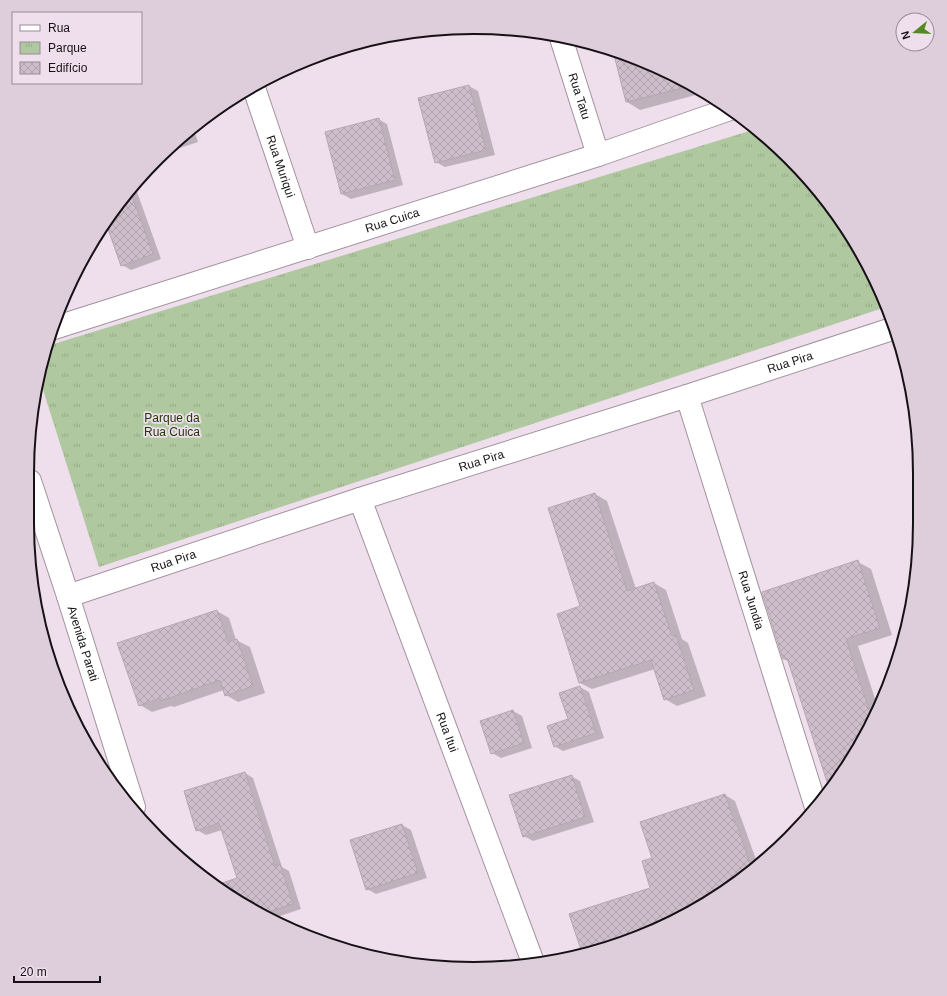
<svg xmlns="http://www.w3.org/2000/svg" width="947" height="996" viewBox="0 0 947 996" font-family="Arial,sans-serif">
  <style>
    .park { fill: url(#park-tufts) }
    .shadow { fill: #0003 }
    .building { fill: url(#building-cross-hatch); stroke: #b6a6b3 }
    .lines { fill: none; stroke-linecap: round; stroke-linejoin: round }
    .minor-casing { stroke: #a2939f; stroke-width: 24 }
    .tertiary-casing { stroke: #a2939f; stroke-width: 24 }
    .minor { stroke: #fff; stroke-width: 22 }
    .tertiary { stroke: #fff; stroke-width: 22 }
    .labels { text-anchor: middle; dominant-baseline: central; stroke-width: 3.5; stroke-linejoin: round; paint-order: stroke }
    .street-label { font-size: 12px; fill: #161115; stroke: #efdeec }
    .park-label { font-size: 12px; fill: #1d3606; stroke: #efdeec }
    .rim { fill: none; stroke: #161115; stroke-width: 2 }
  </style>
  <defs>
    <pattern id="park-tufts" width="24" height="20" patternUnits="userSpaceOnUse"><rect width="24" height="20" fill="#afc8a0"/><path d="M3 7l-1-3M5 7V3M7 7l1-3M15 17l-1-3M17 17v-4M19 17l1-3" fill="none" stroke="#96ab89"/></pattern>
    <pattern id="building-cross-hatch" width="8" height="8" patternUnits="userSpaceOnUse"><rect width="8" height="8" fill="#cebecb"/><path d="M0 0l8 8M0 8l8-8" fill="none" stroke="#b0a2ad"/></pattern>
  </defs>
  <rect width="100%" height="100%" fill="#efdeec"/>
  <path class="park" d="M 756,129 L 809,179 L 860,250 L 886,307 L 99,567 L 39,377 L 42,358 L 47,346 Z"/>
  <path class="shadow" d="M 338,49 L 314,58 L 330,51 Z
    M 614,52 L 671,73 L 703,93 L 640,110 L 627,102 Z
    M 469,86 L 478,91 L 495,155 L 445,167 L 436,162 Z
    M 378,119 L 387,124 L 403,185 L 351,199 L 342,194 Z
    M 193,127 L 198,142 L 165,153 L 179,138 Z
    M 133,187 L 136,189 L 161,259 L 131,270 L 122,265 L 107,222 L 119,202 Z
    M 595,494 L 607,501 L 636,589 L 654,583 L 666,590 L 682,639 L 688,643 L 706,696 L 677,706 L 665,699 L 655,669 L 592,689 L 580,683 L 581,607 Z
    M 917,553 L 916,565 L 913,555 Z
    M 858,562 L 871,569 L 892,635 L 858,646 L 878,708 L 845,771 L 830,787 L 789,662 L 784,659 Z
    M 217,611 L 229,618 L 236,640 L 250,647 L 265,693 L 238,702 L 226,695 L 224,690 L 174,707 L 171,706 L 152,712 L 140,705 Z
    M 580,687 L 589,692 L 604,738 L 563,751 L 554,746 L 569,720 Z
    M 513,711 L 522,716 L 532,748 L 501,758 L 492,753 Z
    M 245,773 L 253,778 L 282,867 L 289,871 L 301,909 L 271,919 L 250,909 L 217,886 L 238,879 L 222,830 L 206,835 L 197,830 Z
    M 571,776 L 580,781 L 594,822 L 533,841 L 524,836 Z
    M 725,795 L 735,801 L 758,865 L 697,909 L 617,945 L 583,953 L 571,914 L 652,888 L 653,859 Z
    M 402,825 L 411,830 L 427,878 L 376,894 L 367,889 Z
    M 416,958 L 429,965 L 415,965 L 403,962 Z"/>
  <path class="building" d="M 613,51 L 671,73 L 691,86 L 626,102 Z
    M 469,85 L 486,150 L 435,163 L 418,98 Z
    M 379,118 L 395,180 L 341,194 L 325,132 Z
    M 130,190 L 153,254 L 121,266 L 106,223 L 119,202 Z
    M 595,493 L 627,591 L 654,582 L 672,636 L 676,635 L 694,690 L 664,700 L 651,660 L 579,683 L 557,614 L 580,606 L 548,508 Z
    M 858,560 L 880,628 L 846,639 L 872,719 L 845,771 L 829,788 L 787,658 L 783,659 L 762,592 Z
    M 217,610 L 228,642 L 237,639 L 253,686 L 225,696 L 220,680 L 161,701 L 160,698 L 139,706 L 117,643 Z
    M 580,686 L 596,733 L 554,747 L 547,726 L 568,719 L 559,693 Z
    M 513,710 L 524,743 L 491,754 L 480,721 Z
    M 245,772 L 275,866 L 280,864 L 293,904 L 261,914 L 250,909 L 216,885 L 237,878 L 219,823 L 196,831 L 184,791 Z
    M 572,775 L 585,817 L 523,837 L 509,795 Z
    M 725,794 L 736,826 L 737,825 L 752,870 L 697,909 L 617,945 L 582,953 L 569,914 L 650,888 L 642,861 L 652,858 L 640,822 Z
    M 402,824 L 418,873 L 366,890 L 350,840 Z"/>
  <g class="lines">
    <g class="minor-casing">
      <g id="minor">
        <path id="s1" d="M 561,38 L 598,155"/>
        <path id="s2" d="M 253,85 L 308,248"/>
        <path id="s3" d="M 54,328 L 598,155 L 730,109"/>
        <path id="s4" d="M 687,396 L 815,804"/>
        <path id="s5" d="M 360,499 L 534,965"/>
        <path id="s6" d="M 68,596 L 360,499 L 687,396 L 895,328"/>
      </g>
    </g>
    <g class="tertiary-casing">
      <g id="tertiary">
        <path id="s7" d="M 30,481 L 68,596 L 134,807"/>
      </g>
    </g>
    <use href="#minor" class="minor"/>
    <use href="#tertiary" class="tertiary"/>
  </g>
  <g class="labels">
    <g class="street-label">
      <text stroke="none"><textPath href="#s1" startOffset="61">Rua Tatu</textPath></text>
      <text stroke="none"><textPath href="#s2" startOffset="86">Rua Muriqui</textPath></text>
      <text stroke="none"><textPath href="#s3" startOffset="355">Rua Cuica</textPath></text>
      <text stroke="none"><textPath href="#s6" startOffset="759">Rua Pira</textPath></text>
      <text stroke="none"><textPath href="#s6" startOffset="435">Rua Pira</textPath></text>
      <text stroke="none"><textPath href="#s6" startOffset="111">Rua Pira</textPath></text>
      <text stroke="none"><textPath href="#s4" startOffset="214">Rua Jundia</textPath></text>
      <text stroke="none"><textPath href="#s7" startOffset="171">Avenida Parati</textPath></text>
      <text stroke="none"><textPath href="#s5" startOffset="249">Rua Itui</textPath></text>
    </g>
    <g class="park-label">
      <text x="172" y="418">Parque da<tspan x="172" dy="14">Rua Cuica</tspan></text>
    </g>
  </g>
  <path d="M0 0H947V996H0ZM473 34H474A439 439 0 0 1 913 473V523A439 439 0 0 1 474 962H473A439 439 0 0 1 34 523V473A439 439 0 0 1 473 34Z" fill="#decedb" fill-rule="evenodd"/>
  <path class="rim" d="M473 34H474A439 439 0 0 1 913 473V523A439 439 0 0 1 474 962H473A439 439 0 0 1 34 523V473A439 439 0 0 1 473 34Z"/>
  <rect x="12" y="12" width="130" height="72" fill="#efdeec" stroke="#988c96"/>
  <rect x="20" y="25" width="20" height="6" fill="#ffffff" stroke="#988c96"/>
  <text x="48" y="32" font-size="12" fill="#161115">Rua</text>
  <rect x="20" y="42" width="20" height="12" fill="url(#park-tufts)" stroke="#988c96"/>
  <text x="48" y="52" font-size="12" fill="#161115">Parque</text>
  <rect x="20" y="62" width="20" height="12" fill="url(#building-cross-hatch)" stroke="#988c96"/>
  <text x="48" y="72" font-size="12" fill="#161115">Edifício</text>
  <g transform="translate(915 32) rotate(252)"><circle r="19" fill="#efdeec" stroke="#988c96"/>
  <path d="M0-3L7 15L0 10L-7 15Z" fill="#548a24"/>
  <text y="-6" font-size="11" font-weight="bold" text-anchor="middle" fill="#161115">N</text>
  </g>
  <path d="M14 976v6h86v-6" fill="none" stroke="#161115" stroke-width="2"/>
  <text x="20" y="976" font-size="12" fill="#161115" stroke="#efdeec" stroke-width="3" paint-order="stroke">20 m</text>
</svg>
